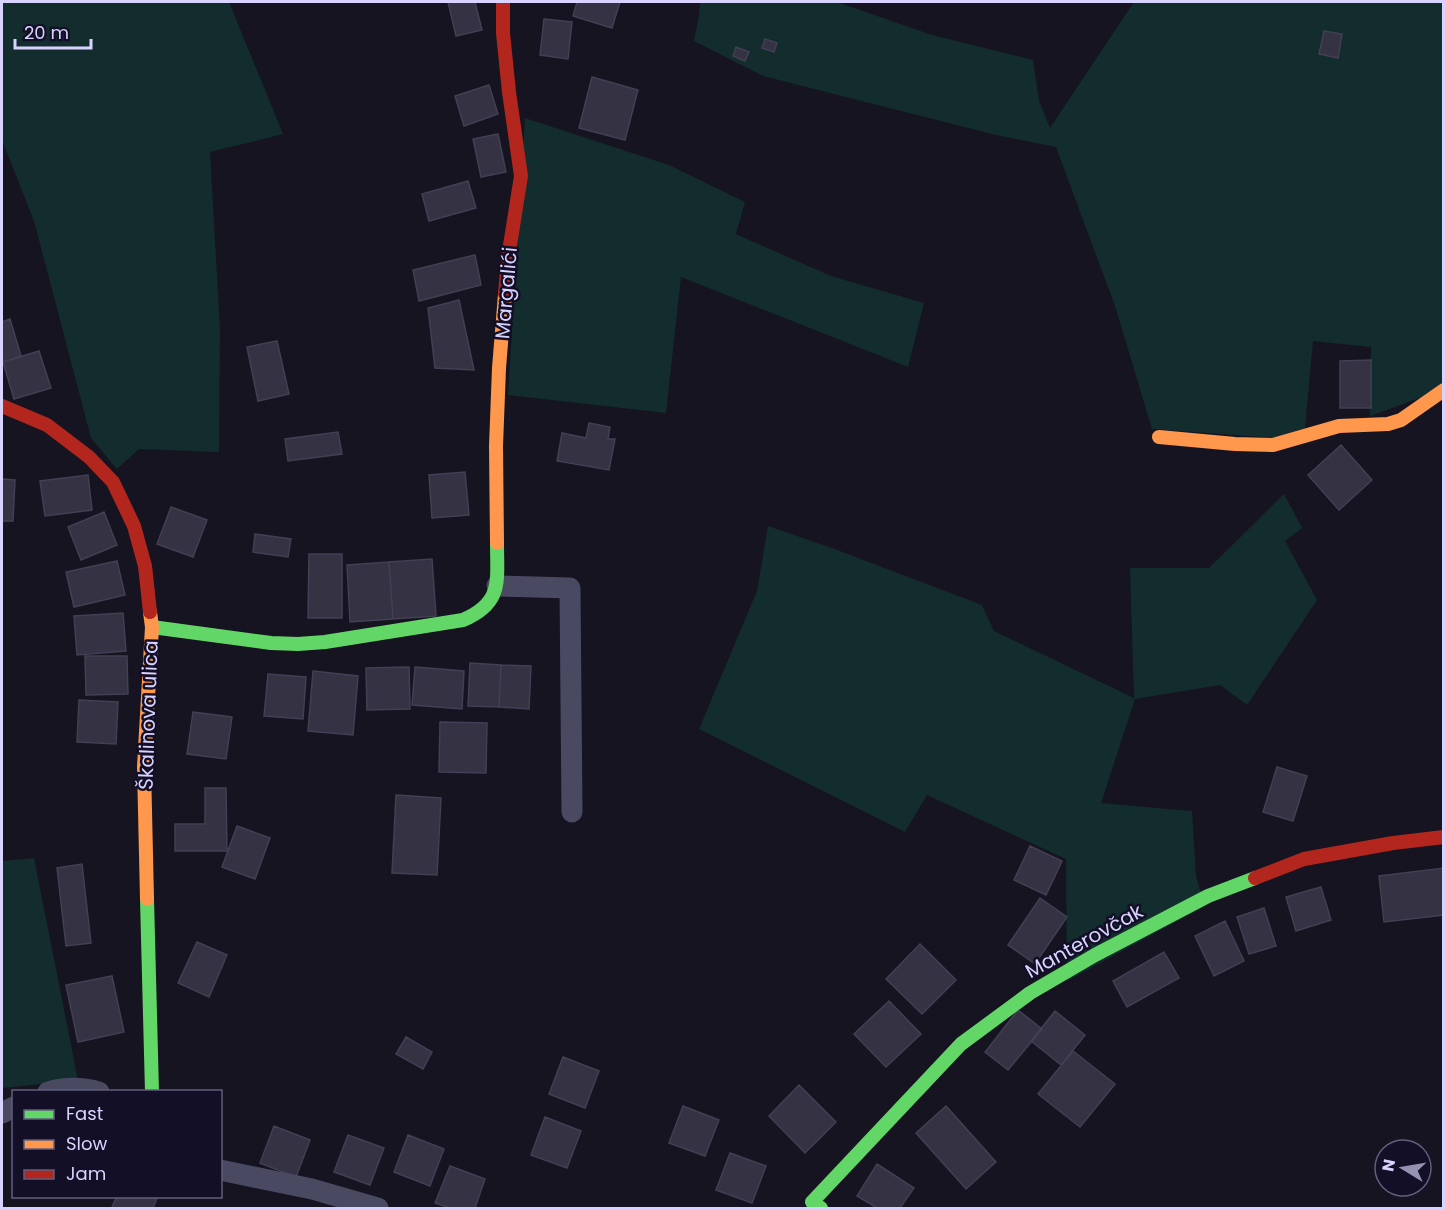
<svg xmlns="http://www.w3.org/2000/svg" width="1445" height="1210" viewBox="0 0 1445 1210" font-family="Poppins,sans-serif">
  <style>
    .green { fill: #132c2d }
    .building { fill: #343243; stroke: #433f54; stroke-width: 1.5 }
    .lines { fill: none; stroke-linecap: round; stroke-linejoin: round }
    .street { stroke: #4a4962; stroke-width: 21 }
    .fast { stroke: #63d668; stroke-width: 14 }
    .slow { stroke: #ff974d; stroke-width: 14 }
    .jam { stroke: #b3261e; stroke-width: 14 }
    .labels { text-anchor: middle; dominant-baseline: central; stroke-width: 5; stroke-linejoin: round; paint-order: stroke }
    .street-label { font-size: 20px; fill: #d9d4ff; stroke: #130f26 }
  </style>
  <rect width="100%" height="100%" fill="#161421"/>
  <path class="green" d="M 2,2 L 229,2 L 283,134 L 210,152 L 220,329 L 219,452 L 139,449 L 117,469 L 91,438 L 34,221 L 2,140 Z
    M 700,2 L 837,2 L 932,35 L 1033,60 L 1039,101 L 1050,128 L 1134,2 L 1443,2 L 1443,382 L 1425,396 L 1370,416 L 1371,347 L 1313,341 L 1305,428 L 1275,438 L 1152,429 L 1115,306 L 1056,147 L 996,135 L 763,76 L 694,41 L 699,16 Z
    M 525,118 L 669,165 L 745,202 L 736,234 L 831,276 L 924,303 L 908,367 L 681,277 L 666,413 L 508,395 Z
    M 1284,494 L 1302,528 L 1285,541 L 1317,600 L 1247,705 L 1220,685 L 1135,699 L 1101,803 L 1192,811 L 1196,876 L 1205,906 L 1067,981 L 1066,859 L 927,795 L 905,832 L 699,729 L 757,591 L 768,526 L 832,548 L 982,605 L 994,631 L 1134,698 L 1130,568 L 1209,568 Z
    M 34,858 L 78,1080 L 3,1088 L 2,1088 L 2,861 Z"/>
  <path class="building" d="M 448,2 L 475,2 L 482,30 L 456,36 Z
    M 577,2 L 620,2 L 612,28 L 573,16 Z
    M 544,19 L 572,22 L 568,59 L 540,55 Z
    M 1324,31 L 1342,34 L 1338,58 L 1319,54 Z
    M 765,39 L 777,43 L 774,52 L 762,48 Z
    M 736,47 L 749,52 L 745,61 L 733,56 Z
    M 592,77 L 638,90 L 625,140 L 579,128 Z
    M 489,85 L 498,114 L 464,126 L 455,96 Z
    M 498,134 L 506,172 L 481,177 L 473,139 Z
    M 468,181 L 476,208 L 429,221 L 422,194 Z
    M 475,255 L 481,285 L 419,301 L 413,270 Z
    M 459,300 L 474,370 L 435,368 L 428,308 Z
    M 10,319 L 21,356 L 3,362 L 2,359 L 2,322 Z
    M 277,341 L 289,394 L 258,401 L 247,347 Z
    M 39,351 L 51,388 L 14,399 L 3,362 Z
    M 1371,360 L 1371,408 L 1340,408 L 1340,361 Z
    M 589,423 L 610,427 L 608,439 L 615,439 L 609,470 L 557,461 L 562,433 L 586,438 Z
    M 338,432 L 342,454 L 288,461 L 285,439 Z
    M 1341,445 L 1372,480 L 1339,510 L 1308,475 Z
    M 465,472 L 469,515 L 432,518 L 429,475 Z
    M 88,475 L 92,510 L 45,516 L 40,481 Z
    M 2,479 L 15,480 L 13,521 L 2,521 Z
    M 171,507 L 207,520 L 193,557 L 157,544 Z
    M 104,512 L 117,545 L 81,560 L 68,527 Z
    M 255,534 L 291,539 L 288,557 L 253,552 Z
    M 309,554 L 342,554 L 342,618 L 308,618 Z
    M 432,559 L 436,616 L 393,619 L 389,562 Z
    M 117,561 L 125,595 L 74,607 L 66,572 Z
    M 389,562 L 393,619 L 350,622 L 347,565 Z
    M 123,613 L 126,651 L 77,655 L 74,616 Z
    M 85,656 L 127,656 L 128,694 L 86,695 Z
    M 470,663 L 501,665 L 499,707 L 468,706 Z
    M 501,665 L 531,666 L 529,709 L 499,707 Z
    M 409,667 L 410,709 L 367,710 L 366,668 Z
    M 415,667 L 464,671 L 462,709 L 412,705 Z
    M 313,671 L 358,676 L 353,735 L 308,731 Z
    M 268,674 L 306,677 L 303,719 L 264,716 Z
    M 79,700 L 118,702 L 116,744 L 77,742 Z
    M 193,712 L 232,717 L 226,759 L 187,754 Z
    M 440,722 L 487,723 L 486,773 L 439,772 Z
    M 1277,767 L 1307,776 L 1293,821 L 1263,812 Z
    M 205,788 L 226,788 L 227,851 L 175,851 L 175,824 L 205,824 Z
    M 396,795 L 441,798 L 437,875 L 392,873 Z
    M 237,826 L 270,838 L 255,879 L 222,867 Z
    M 1030,846 L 1062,861 L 1046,895 L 1014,880 Z
    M 82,864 L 91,943 L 66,946 L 57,868 Z
    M 1444,868 L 1444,915 L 1384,922 L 1379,876 Z
    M 1321,887 L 1331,920 L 1296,931 L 1286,897 Z
    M 1040,898 L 1067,917 L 1035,964 L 1008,945 Z
    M 1264,908 L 1276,946 L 1249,954 L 1237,917 Z
    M 1225,921 L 1244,961 L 1214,976 L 1195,936 Z
    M 197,942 L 227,955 L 209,997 L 178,983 Z
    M 920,944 L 956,980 L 922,1014 L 886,979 Z
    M 1164,952 L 1179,978 L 1127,1007 L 1113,981 Z
    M 112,976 L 124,1032 L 78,1042 L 66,985 Z
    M 889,1001 L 921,1034 L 886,1067 L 854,1034 Z
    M 1018,1010 L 1042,1029 L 1008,1070 L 985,1052 Z
    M 1055,1011 L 1085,1035 L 1061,1065 L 1031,1041 Z
    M 406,1037 L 432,1052 L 423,1069 L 396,1054 Z
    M 1073,1051 L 1115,1084 L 1080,1127 L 1038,1094 Z
    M 563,1057 L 599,1071 L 585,1108 L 549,1094 Z
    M 799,1085 L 836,1122 L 805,1153 L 769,1116 Z
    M 683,1106 L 719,1120 L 705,1156 L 669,1143 Z
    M 946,1106 L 996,1162 L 966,1189 L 916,1133 Z
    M 545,1117 L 581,1131 L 567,1168 L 531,1155 Z
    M 274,1126 L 310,1140 L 296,1177 L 260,1163 Z
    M 348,1135 L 384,1148 L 370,1185 L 334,1172 Z
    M 408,1135 L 444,1149 L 430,1186 L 394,1172 Z
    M 730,1153 L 766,1166 L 752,1203 L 716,1190 Z
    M 877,1164 L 914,1188 L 900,1208 L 877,1208 L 857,1196 Z
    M 450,1166 L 485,1179 L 475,1208 L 450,1208 L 435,1203 Z
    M 117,1196 L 158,1196 L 153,1208 L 115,1208 L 112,1207 Z"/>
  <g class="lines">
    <path class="street" d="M 497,586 L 570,588 L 572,812
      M 48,1092 C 65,1087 82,1087 99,1092
      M 2,1113 L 14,1107
      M 220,1170 L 312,1189 L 378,1208"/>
    <path class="fast" d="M 152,627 L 271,643 L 298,644 L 325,642 L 463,620 C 503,603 497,581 497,543
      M 147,899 L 152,1092
      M 821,1208 L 812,1202 L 961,1044 L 1030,993 L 1095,955 L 1208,896 L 1255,878"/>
    <path class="slow" d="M 1159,437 L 1235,444 L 1273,445 L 1339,426 L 1388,424 L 1401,420 L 1444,390
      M 497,543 L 496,446 L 499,368 L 505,294
      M 147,899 L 144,767 L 152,627 L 150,612"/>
    <path class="jam" d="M 503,2 L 503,33 L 509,92 L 521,176 L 508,258 L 505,294
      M 2,406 L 47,425 L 89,457 L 113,482 L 134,526 L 145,566 L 150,612
      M 1255,878 L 1304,859 L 1393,843 L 1444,837"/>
  </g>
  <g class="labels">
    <g class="street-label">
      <text transform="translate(506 293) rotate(-85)">Margalići</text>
      <text transform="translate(148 715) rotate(-88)">Škalinova ulica</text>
      <text transform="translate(1084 941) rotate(-29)">Manterovčak</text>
    </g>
  </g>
  <rect width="1445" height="1210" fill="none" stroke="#d9d4ff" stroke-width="6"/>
  <rect x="12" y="1090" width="210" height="108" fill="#130f26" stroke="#625e7d" stroke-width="1.5"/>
  <rect x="24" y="1110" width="30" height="9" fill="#63d668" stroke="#625e7d" stroke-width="1.5"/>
  <text x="66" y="1120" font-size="18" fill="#d9d4ff">Fast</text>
  <rect x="24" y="1140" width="30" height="9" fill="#ff974d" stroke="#625e7d" stroke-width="1.5"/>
  <text x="66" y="1150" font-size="18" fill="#d9d4ff">Slow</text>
  <rect x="24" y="1170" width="30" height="9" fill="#b3261e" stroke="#625e7d" stroke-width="1.5"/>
  <text x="66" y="1180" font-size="18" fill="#d9d4ff">Jam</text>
  <g transform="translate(1403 1168) rotate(281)"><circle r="28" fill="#130f26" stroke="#625e7d" stroke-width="1.5"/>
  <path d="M0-4.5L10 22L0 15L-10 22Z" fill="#9591b1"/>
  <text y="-9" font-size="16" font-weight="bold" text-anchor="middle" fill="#d9d4ff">N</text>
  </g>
  <path d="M15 39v9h76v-9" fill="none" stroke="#d9d4ff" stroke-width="3"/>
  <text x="24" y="39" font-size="18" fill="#d9d4ff" stroke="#130f26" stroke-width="4.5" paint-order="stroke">20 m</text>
</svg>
